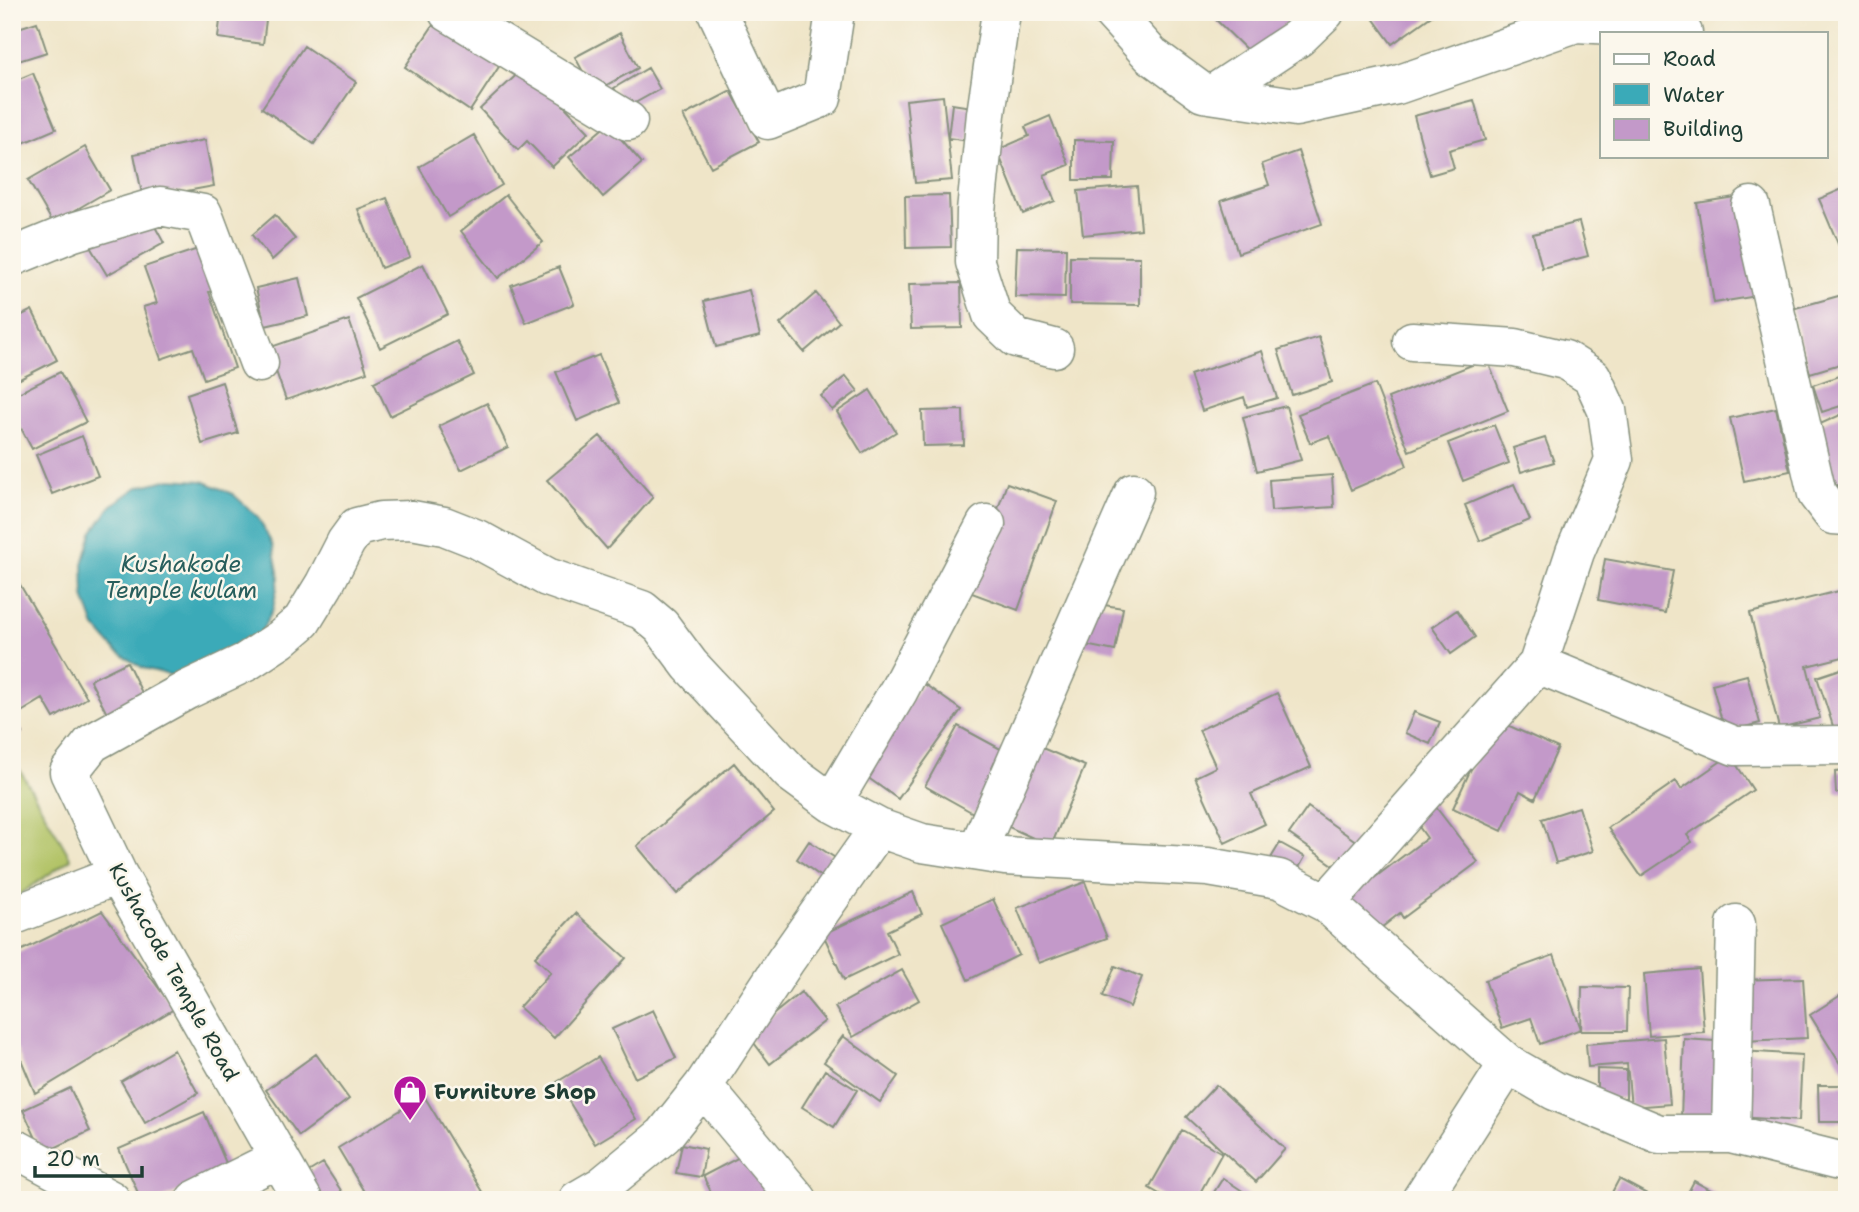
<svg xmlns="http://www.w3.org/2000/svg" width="1859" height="1212" viewBox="0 0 1859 1212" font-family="'Shantell Sans',sans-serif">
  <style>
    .green { fill: #b1c265; stroke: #68804c; stroke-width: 2 }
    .water { fill: #3aaab8; stroke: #2c7476; stroke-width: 2 }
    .building { fill: #c399c9 }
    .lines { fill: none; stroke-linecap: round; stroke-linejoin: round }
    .minor-casing { stroke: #87917e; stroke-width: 41 }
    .minor { stroke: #fff; stroke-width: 38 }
    .labels { text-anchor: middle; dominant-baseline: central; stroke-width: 5; stroke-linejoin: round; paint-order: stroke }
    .street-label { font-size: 21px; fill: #1f3d34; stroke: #fbf7ec }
    .poi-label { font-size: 21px; font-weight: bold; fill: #1f3d34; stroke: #fbf7ec; text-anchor: start }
    .water-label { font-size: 23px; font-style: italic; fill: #275e5c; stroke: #fbf7ec }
  </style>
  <rect width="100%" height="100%" fill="#fbf7ec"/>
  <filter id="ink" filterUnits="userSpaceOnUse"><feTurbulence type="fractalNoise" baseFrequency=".0143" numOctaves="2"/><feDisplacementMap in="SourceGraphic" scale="14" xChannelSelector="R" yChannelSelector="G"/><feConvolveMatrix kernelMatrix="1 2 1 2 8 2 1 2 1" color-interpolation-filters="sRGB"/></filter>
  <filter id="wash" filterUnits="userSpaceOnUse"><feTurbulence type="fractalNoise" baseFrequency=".00686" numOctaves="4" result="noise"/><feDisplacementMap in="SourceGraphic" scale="28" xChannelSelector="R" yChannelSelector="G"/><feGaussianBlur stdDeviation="1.57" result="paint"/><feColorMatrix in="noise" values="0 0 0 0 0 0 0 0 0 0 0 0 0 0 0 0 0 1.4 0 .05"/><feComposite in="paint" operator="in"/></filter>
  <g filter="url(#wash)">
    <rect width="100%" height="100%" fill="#efe5c8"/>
    <path class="green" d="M 12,765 L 17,765 L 71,859 L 19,895 L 12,896 Z"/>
    <path class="water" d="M 170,479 L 203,481 L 233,494 L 258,517 L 273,546 L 279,577 L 273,609 L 258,638 L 174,676 L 143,668 L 116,651 L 95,627 L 84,597 L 83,564 L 92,533 L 111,506 L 138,487 Z"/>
    <g id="blocks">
      <path class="building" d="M 221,12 L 267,12 L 263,44 L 218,38 Z
        M 1208,12 L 1297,12 L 1254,57 Z
        M 1372,12 L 1437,12 L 1392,44 L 1370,14 Z
        M 440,15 L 504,59 L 470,111 L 405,67 Z
        M 37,22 L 47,52 L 12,63 L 12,30 Z
        M 620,33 L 638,68 L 594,92 L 575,57 Z
        M 304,46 L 356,82 L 314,144 L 262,108 Z
        M 526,66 L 589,132 L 552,167 L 527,141 L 518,150 L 480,109 Z
        M 648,68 L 660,89 L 626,108 L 614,88 Z
        M 33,73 L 56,129 L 14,147 L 12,142 L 12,82 Z
        M 731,91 L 759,142 L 711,167 L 683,116 Z
        M 943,96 L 952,180 L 915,183 L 906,100 Z
        M 1474,100 L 1485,140 L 1449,150 L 1454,168 L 1430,175 L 1414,116 Z
        M 952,104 L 972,107 L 969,141 L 948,138 Z
        M 1050,116 L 1069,165 L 1044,175 L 1055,201 L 1023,214 L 997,150 L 1029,136 L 1025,127 Z
        M 608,124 L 642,163 L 603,197 L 569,157 Z
        M 474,135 L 502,185 L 448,217 L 419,167 Z
        M 205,140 L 214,186 L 143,199 L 134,154 Z
        M 1074,140 L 1114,141 L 1113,180 L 1074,180 Z
        M 85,147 L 110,190 L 53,223 L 28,180 Z
        M 1298,151 L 1322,224 L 1238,253 L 1221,201 L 1269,185 L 1262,164 Z
        M 1137,186 L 1141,229 L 1083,235 L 1078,191 Z
        M 1847,187 L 1847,265 L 1819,199 Z
        M 506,195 L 543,242 L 498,278 L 461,231 Z
        M 949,195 L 951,247 L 906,248 L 905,196 Z
        M 1741,196 L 1757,296 L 1714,303 L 1697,203 Z
        M 387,198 L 410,257 L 381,268 L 358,209 Z
        M 147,212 L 164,243 L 107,275 L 89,245 Z
        M 275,215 L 295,239 L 272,260 L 252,235 Z
        M 1579,222 L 1588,256 L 1542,268 L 1533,234 Z
        M 1017,247 L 1066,248 L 1065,298 L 1015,297 Z
        M 198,249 L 212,291 L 209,292 L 235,368 L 204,379 L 193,348 L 161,359 L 143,307 L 157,303 L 144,267 Z
        M 1070,256 L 1140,257 L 1140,305 L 1070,304 Z
        M 423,264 L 448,314 L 380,348 L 356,298 Z
        M 559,267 L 574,304 L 526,323 L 511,285 Z
        M 299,278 L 308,316 L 265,326 L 256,288 Z
        M 961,283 L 962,328 L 911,329 L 909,284 Z
        M 749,290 L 760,336 L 716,347 L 704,301 Z
        M 816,293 L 839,322 L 804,352 L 780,324 Z
        M 1842,295 L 1847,309 L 1847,362 L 1810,373 L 1792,309 Z
        M 32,310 L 57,360 L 12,383 L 12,320 Z
        M 349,320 L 367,372 L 286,400 L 268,348 Z
        M 1319,337 L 1332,382 L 1292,395 L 1278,350 Z
        M 457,341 L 474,375 L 390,416 L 374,382 Z
        M 1262,351 L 1277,398 L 1247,407 L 1244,397 L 1202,411 L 1190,375 Z
        M 599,355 L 619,403 L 577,421 L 556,372 Z
        M 1487,359 L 1508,411 L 1409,451 L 1388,398 Z
        M 60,372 L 86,422 L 32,449 L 12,411 L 12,396 Z
        M 1847,373 L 1847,404 L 1822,412 L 1813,385 Z
        M 846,376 L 858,391 L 832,410 L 821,396 Z
        M 222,382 L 238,433 L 202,444 L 187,394 Z
        M 1375,384 L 1407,466 L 1351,490 L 1329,436 L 1310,443 L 1298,414 Z
        M 870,390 L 896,432 L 862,453 L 837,412 Z
        M 487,403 L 508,447 L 461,470 L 439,426 Z
        M 1286,406 L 1301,460 L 1257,471 L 1243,417 Z
        M 1776,408 L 1790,471 L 1744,481 L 1730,418 Z
        M 963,410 L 964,445 L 923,446 L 922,411 Z
        M 1847,412 L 1847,481 L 1836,486 L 1811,428 Z
        M 1494,425 L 1509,463 L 1463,481 L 1448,443 Z
        M 82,436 L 98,476 L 52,494 L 36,455 Z
        M 600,436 L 653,497 L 607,549 L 547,480 Z
        M 1545,438 L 1554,462 L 1521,472 L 1513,448 Z
        M 1332,475 L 1334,507 L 1271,511 L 1269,480 Z
        M 1007,483 L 1057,501 L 1018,610 L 969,592 Z
        M 1514,484 L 1530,520 L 1480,541 L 1465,505 Z
        M 1605,559 L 1673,571 L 1665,613 L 1598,600 Z
        M 19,583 L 87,698 L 54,718 L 43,699 L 13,717 L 23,733 L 12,739 L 12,587 Z
        M 1847,589 L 1847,656 L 1807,666 L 1820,718 L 1779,728 L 1750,613 Z
        M 1092,603 L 1123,608 L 1115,651 L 1085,645 Z
        M 1457,610 L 1475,637 L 1451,654 L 1432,627 Z
        M 127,662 L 147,703 L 110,720 L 90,680 Z
        M 1847,667 L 1847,725 L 1834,729 L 1817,677 Z
        M 1747,675 L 1760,723 L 1725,732 L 1712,684 Z
        M 923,683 L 961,710 L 898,799 L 860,772 Z
        M 1277,693 L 1311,767 L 1251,794 L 1265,824 L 1225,843 L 1195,777 L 1216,767 L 1199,730 Z
        M 1414,712 L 1440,722 L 1430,744 L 1405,733 Z
        M 1494,719 L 1558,748 L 1535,799 L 1520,791 L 1502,831 L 1453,808 Z
        M 958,726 L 1008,753 L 975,814 L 925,786 Z
        M 1035,745 L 1085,766 L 1051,846 L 1000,823 Z
        M 1730,755 L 1753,790 L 1687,835 L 1692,842 L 1641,876 L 1608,828 L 1676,781 L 1681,789 Z
        M 734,763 L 774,812 L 677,894 L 637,846 Z
        M 1847,771 L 1847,792 L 1836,793 L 1835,772 Z
        M 1432,802 L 1478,862 L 1403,918 L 1400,913 L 1372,935 L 1345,900 L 1427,838 L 1412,817 Z
        M 1308,807 L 1357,842 L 1339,869 L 1289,834 Z
        M 1579,807 L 1593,851 L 1556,863 L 1542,819 Z
        M 809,841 L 840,861 L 827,881 L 797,859 Z
        M 1280,843 L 1305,857 L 1293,878 L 1268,863 Z
        M 1085,882 L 1107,938 L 1039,963 L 1017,908 Z
        M 913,892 L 922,914 L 887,931 L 898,954 L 844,980 L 823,934 Z
        M 993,899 L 1019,955 L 968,980 L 942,923 Z
        M 102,911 L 174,1009 L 35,1093 L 12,1038 L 12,955 Z
        M 576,913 L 626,958 L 554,1038 L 519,1007 L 551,972 L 535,957 Z
        M 1554,955 L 1581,1029 L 1540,1044 L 1531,1018 L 1502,1028 L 1485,980 Z
        M 1115,966 L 1142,977 L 1130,1007 L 1103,996 Z
        M 1699,969 L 1704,1032 L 1649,1036 L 1644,974 Z
        M 902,970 L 919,1000 L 853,1037 L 835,1007 Z
        M 1803,978 L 1807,1038 L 1742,1041 L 1739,980 Z
        M 1582,987 L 1628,988 L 1627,1031 L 1581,1031 Z
        M 801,992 L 825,1021 L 770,1064 L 748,1035 Z
        M 1844,993 L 1847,997 L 1847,1068 L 1844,1070 L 1810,1015 Z
        M 653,1010 L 676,1058 L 635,1078 L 612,1029 Z
        M 843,1036 L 898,1076 L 880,1102 L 824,1062 Z
        M 1664,1038 L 1670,1104 L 1631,1107 L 1627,1064 L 1588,1067 L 1586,1044 Z
        M 1684,1039 L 1730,1042 L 1726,1121 L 1681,1118 Z
        M 174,1050 L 198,1093 L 145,1123 L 121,1081 Z
        M 1741,1051 L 1802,1055 L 1799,1121 L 1738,1117 Z
        M 316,1054 L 349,1099 L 299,1136 L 266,1090 Z
        M 598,1057 L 636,1119 L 595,1144 L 557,1082 Z
        M 1597,1069 L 1626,1070 L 1626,1098 L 1597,1098 Z
        M 825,1070 L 857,1090 L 834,1127 L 802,1107 Z
        M 1216,1085 L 1285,1149 L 1256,1182 L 1186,1117 Z
        M 1818,1085 L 1845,1085 L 1846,1122 L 1819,1122 Z
        M 70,1088 L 90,1131 L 50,1150 L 46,1160 L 23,1110 Z
        M 424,1096 L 487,1200 L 369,1200 L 338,1148 Z
        M 204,1112 L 229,1170 L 158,1200 L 141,1200 L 119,1149 Z
        M 1182,1130 L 1222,1153 L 1196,1200 L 1170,1200 L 1149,1188 Z
        M 682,1144 L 706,1149 L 701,1177 L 676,1173 Z
        M 749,1152 L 774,1200 L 715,1200 L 703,1176 Z
        M 323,1163 L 342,1192 L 330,1200 L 321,1200 L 305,1174 Z
        M 1223,1178 L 1256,1200 L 1209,1200 Z
        M 1619,1179 L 1658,1200 L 1608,1200 Z
        M 1694,1181 L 1716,1193 L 1712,1200 L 1684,1200 Z"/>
    </g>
  </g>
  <g filter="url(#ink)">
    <use href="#blocks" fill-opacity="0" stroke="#87917e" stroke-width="2"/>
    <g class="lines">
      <g class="minor-casing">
        <path id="minor" d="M 448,12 L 628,121
          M 717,12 L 768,120 L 822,98 L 835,12
          M 1001,12 L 986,114 L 976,211 L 975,262 L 992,315 L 1016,338 L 1054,348
          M 1112,12 L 1151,55 L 1203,93 L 1296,107 L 1397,85 L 1576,23 L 1652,27 L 1683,33
          M 1213,94 L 1298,38 L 1325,12
          M 1751,206 L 1817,494 L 1833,515 L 1847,516
          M 12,257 L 73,232 L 160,206 L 203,214 L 259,363
          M 1538,664 L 1735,746 L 1847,745
          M 832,803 L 899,690 L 986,524
          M 977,851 L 1134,492
          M 1326,903 L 1538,664 L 1575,552 L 1614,460 L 1607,410 L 1592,377 L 1565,360 L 1515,348 L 1412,341
          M 12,916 L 118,875
          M 703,1086 L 798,1200
          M 1731,1134 L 1736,924
          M 12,1152 L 18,1150 L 111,1200
          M 195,1200 L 279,1158
          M 303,1200 L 118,875 L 69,772 L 92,743 L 187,690 L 246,662 L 281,639 L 302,621 L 324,585 L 346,542 L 357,527 L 381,521 L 412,520 L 444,526 L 477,539 L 547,577 L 642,610 L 661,626 L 690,665 L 791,773 L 832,803 L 879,828 L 922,843 L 1005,856 L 1208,867 L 1279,879 L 1326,903 L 1508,1064 L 1555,1091 L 1659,1134 L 1731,1134 L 1847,1163
          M 578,1200 L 602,1186 L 664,1135 L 703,1086 L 786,960 L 879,828
          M 1421,1200 L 1508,1064"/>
      </g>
      <use href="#minor" class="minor"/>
    </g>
  </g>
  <defs>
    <g id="shop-pin" transform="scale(1.75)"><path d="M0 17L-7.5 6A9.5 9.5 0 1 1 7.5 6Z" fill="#b5179e" stroke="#fbf7ec"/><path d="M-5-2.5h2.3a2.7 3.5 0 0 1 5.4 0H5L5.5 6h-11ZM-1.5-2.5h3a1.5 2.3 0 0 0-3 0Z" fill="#fff"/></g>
  </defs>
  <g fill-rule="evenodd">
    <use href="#shop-pin" x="410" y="1092"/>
  </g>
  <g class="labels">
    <g class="street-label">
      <text transform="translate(174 972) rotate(61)">Kushacode Temple Road</text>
    </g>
    <g class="poi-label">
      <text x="434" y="1092">Furniture Shop</text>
    </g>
    <g class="water-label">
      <text x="181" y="564">Kushakode<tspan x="181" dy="26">Temple kulam</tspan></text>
    </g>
  </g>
  <rect width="1859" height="1212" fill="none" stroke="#fbf7ec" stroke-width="42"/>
  <rect x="1600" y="32" width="228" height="126" fill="#fbf7ec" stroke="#a3ada2" stroke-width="2"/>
  <rect x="1614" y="54" width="35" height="10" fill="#ffffff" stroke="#a3ada2" stroke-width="2"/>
  <text x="1663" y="66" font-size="21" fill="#1f3d34">Road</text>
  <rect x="1614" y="84" width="35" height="21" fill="#3aaab8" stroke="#a3ada2" stroke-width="2"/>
  <text x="1663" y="102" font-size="21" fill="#1f3d34">Water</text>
  <rect x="1614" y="119" width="35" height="21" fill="#c399c9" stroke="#a3ada2" stroke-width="2"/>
  <text x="1663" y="136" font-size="21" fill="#1f3d34">Building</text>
  <path d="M35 1166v10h107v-10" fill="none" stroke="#1f3d34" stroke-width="3.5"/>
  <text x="46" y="1166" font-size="21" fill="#1f3d34" stroke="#fbf7ec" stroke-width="5" paint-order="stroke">20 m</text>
</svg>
